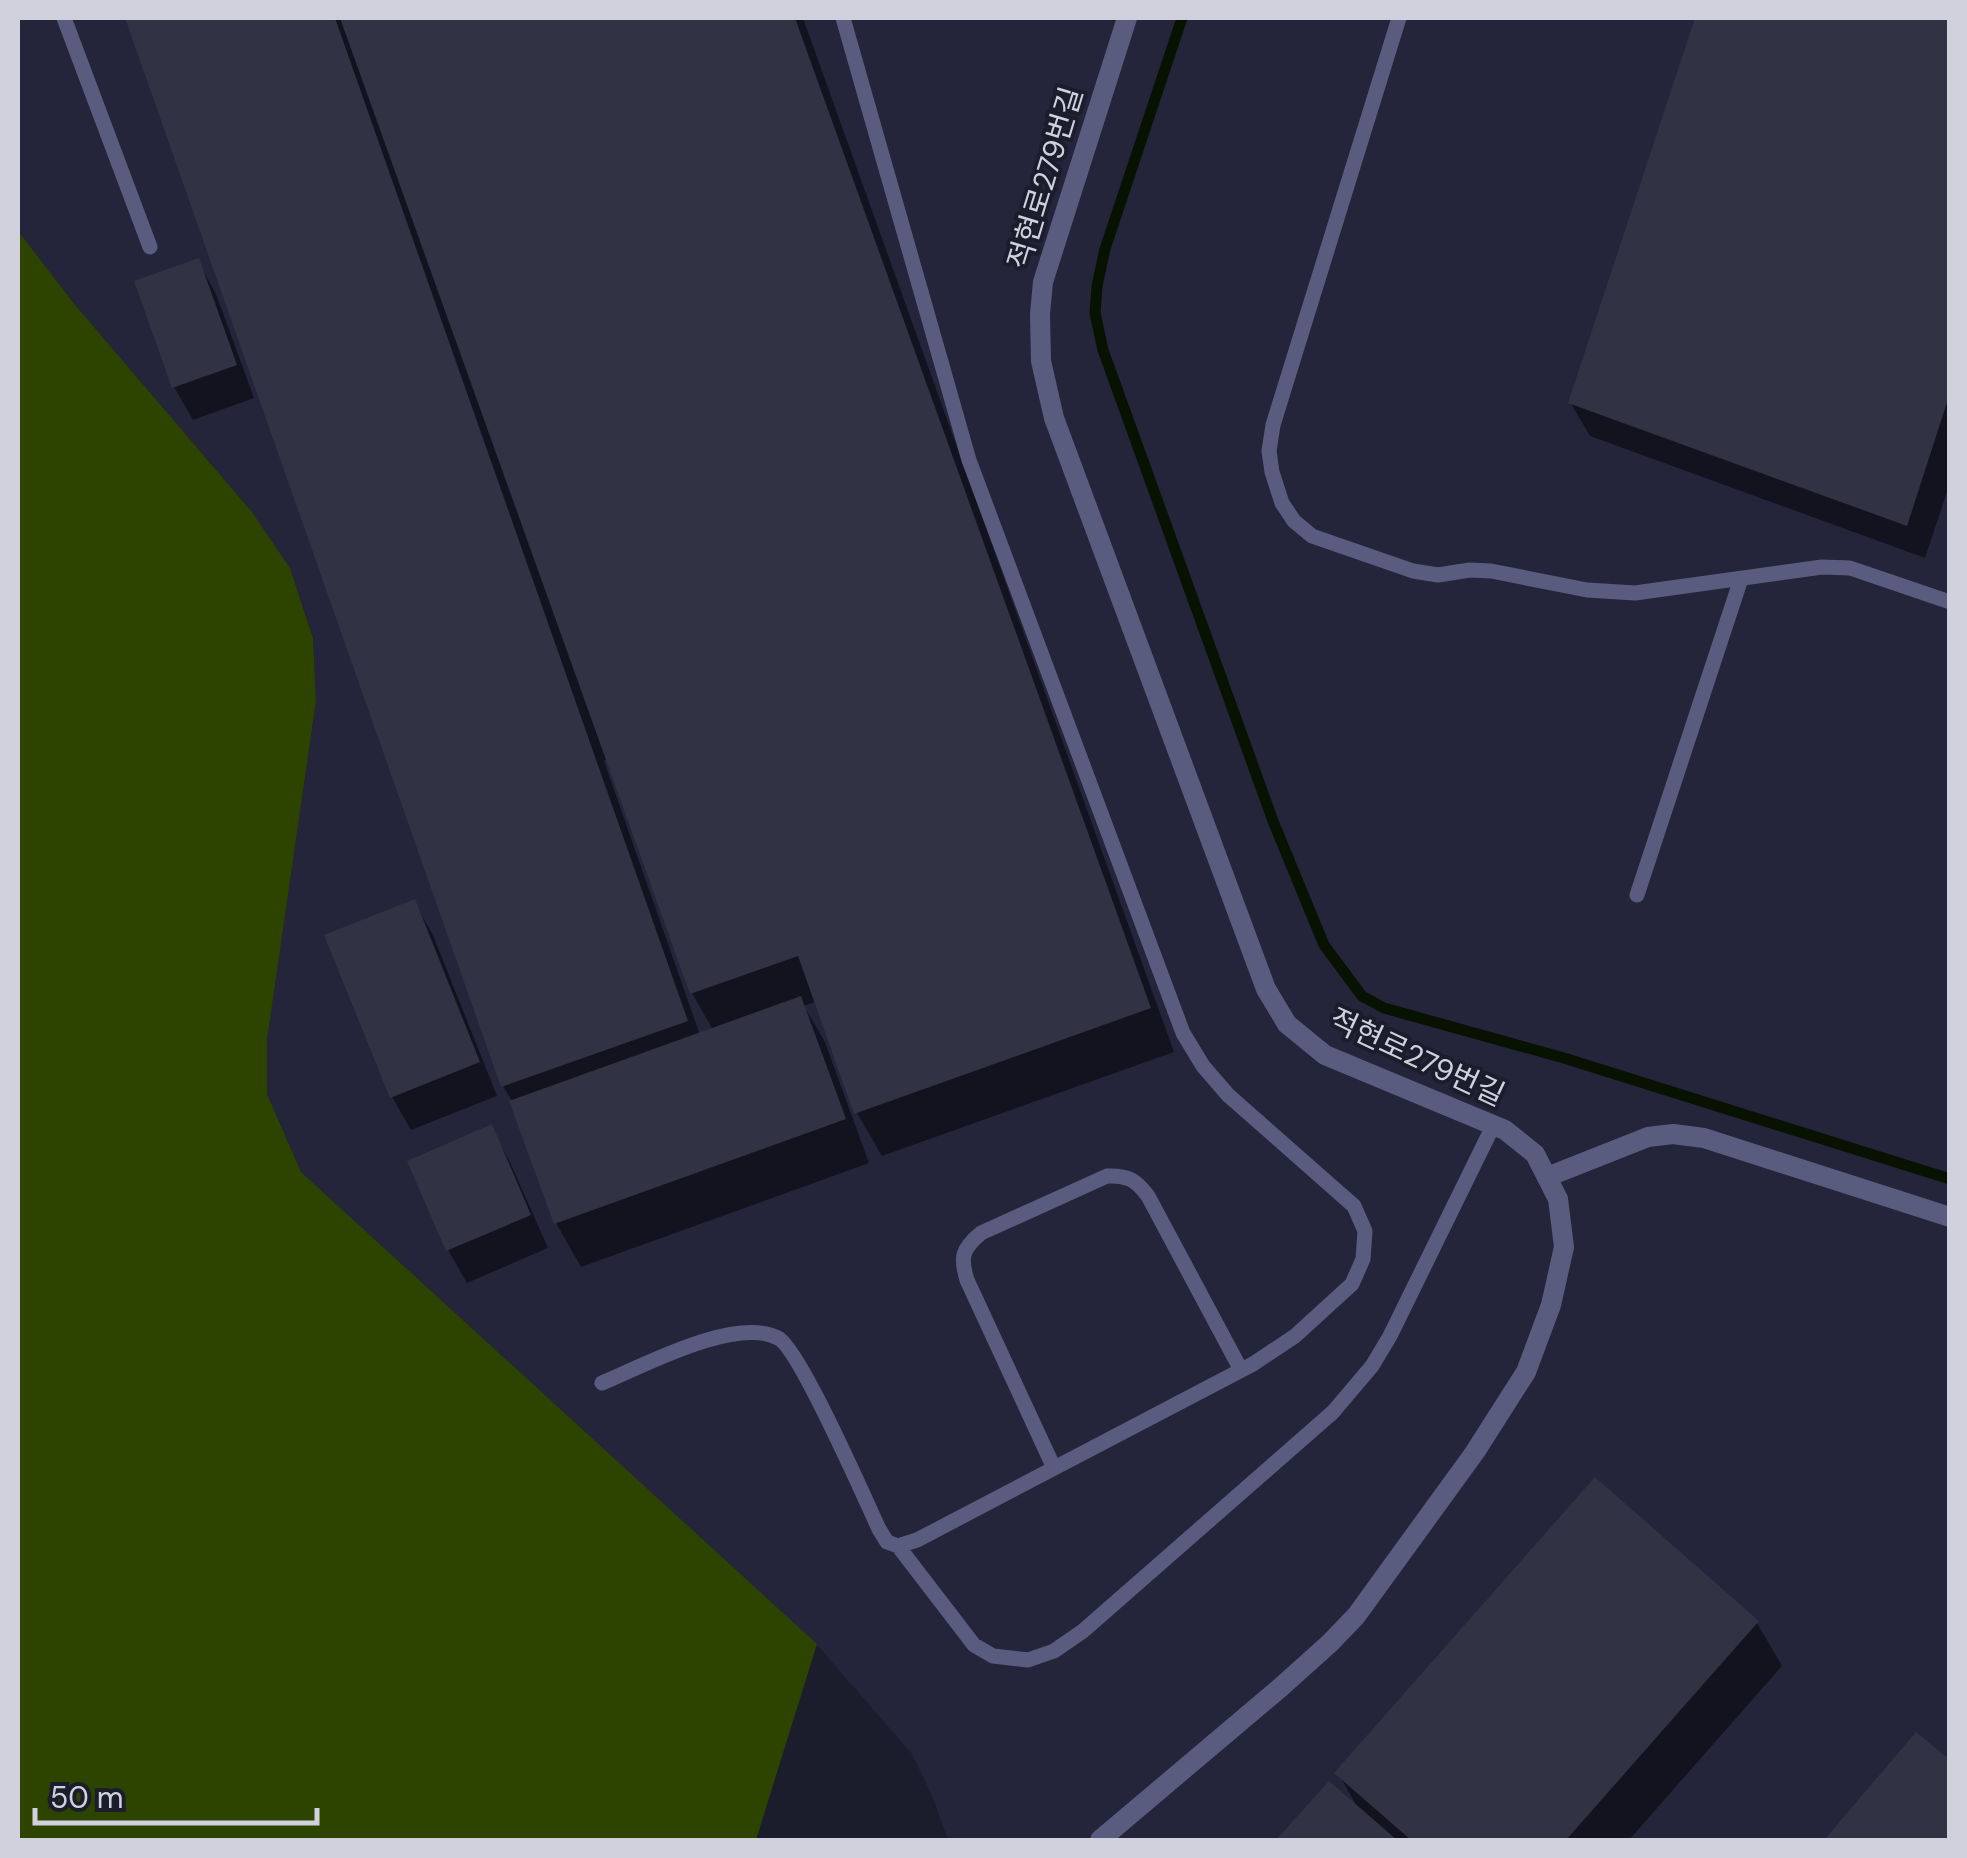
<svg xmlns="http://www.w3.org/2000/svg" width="1967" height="1858" viewBox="0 0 1967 1858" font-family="'DM Sans','Noto Sans KR',sans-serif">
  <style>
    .built { fill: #24253a }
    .green { fill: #2d4401 }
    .shadow { fill: #0007; fill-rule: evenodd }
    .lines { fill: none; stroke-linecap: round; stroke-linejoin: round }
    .stream { stroke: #081200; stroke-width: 11 }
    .building { fill: #313244 }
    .service { stroke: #595c7e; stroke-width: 15 }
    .minor { stroke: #595c7e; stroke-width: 20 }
    .labels { text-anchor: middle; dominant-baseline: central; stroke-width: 8; stroke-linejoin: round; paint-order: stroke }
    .street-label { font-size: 30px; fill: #d0d1dd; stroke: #1b1c2c }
  </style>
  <rect width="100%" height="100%" fill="#1b1c2c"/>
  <path class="built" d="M 18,18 L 1949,18 L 1949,1840 L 948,1840 L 933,1798 L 912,1754 L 817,1645 L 301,1172 L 267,1094 L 267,1040 L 316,701 L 313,638 L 290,568 L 252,512 L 76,306 L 18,231 Z"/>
  <path class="green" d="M 18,231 L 76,306 L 252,512 L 290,568 L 313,638 L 316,701 L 267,1040 L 267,1094 L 301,1172 L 817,1644 L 756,1840 L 18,1840 Z"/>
  <path class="shadow" d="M 127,18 L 803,18 L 1174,1052 L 882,1156 L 857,1113 L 817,1001 L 804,1006 L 825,1042 L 869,1163 L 581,1267 L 556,1223 L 512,1101 L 503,1086 ZM 608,759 L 692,993 L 713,1030 L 700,1035 L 604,761 Z
    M 1697,18 L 1950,18 L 1950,483 L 1925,558 L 1590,436 L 1570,402 Z
    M 198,261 L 216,294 L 254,398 L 193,420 L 174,387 Z
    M 414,902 L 433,935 L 497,1096 L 411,1130 L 392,1097 L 327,937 Z
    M 490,1127 L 509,1160 L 548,1248 L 467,1283 L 448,1250 Z
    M 1757,1623 L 1782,1666 L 1629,1840 L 1280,1840 L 1329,1784 L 1358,1808 L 1338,1773 Z
    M 1917,1735 L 1950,1763 L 1950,1840 L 1828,1840 Z"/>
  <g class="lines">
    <path class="stream" d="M 1182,18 L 1105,249 L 1097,286 L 1095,313 L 1103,350 L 1273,821 L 1324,945 L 1362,996 L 1384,1008 L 1564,1058 L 1950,1179"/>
  </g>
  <path class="building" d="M 125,18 L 335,18 L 688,1021 L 501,1087 Z
    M 340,18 L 795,18 L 1151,1008 L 854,1114 L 798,956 L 690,994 Z
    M 1695,18 L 1950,18 L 1950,393 L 1907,526 L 1568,403 Z
    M 199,258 L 237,365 L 172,388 L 134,281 Z
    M 415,899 L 480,1062 L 390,1098 L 324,935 Z
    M 801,996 L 846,1119 L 554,1224 L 509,1101 Z
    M 492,1124 L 531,1215 L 446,1251 L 407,1161 Z
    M 1595,1477 L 1759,1621 L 1566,1840 L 1411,1840 L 1334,1773 Z
    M 1916,1732 L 1950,1760 L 1950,1840 L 1824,1840 Z
    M 1329,1781 L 1397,1840 L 1276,1840 Z"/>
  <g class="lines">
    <path class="service" d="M 64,18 L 150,247
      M 1399,18 L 1273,425 L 1269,451 L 1272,472 L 1282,503 L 1294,521 L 1312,536 L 1413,571 L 1438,575 L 1470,570 L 1491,571 L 1587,590 L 1635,593 L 1822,567 L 1850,568 L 1950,602
      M 1637,895 L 1741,579
      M 602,1383 C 643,1366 735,1316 778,1338 C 799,1348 865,1499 879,1529 L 887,1542 L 898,1546 L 917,1540 L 1253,1364 L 1295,1336 L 1352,1284 L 1363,1259 L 1365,1231 L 1354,1206 L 1228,1095 L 1203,1066 L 1183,1033 L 969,460 L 843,18
      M 1054,1468 L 967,1280 C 960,1257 962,1249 981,1233 L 1107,1176 C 1128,1175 1136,1180 1148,1196 L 1241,1370
      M 898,1546 L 974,1645 L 993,1656 L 1028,1660 L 1054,1651 L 1083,1631 L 1333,1412 L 1372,1366 L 1390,1336 L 1493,1126"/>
    <path class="minor" d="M 1547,1177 L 1648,1137 L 1673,1134 L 1704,1138 L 1950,1217
      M 1100,1840 L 1281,1687 L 1330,1643 L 1356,1616 L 1475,1452 L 1526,1372 L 1551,1305 L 1564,1247 L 1558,1199 L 1535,1154 L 1505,1130 L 1325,1055 L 1287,1024 L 1266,989 L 1054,418 L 1041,361 L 1040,314 L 1043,282 L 1127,18"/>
  </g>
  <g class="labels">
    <g class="street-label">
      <text transform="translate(1045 178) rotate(-73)">적현로279번길</text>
      <text transform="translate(1417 1057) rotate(25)">적현로279번길</text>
    </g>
  </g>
  <rect width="1967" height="1858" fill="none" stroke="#d0d1dd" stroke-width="40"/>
  <path d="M35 1808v15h282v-15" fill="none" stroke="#d0d1dd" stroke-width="5"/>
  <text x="50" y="1808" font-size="30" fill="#d0d1dd" stroke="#1b1c2c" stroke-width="8" paint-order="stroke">50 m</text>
</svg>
